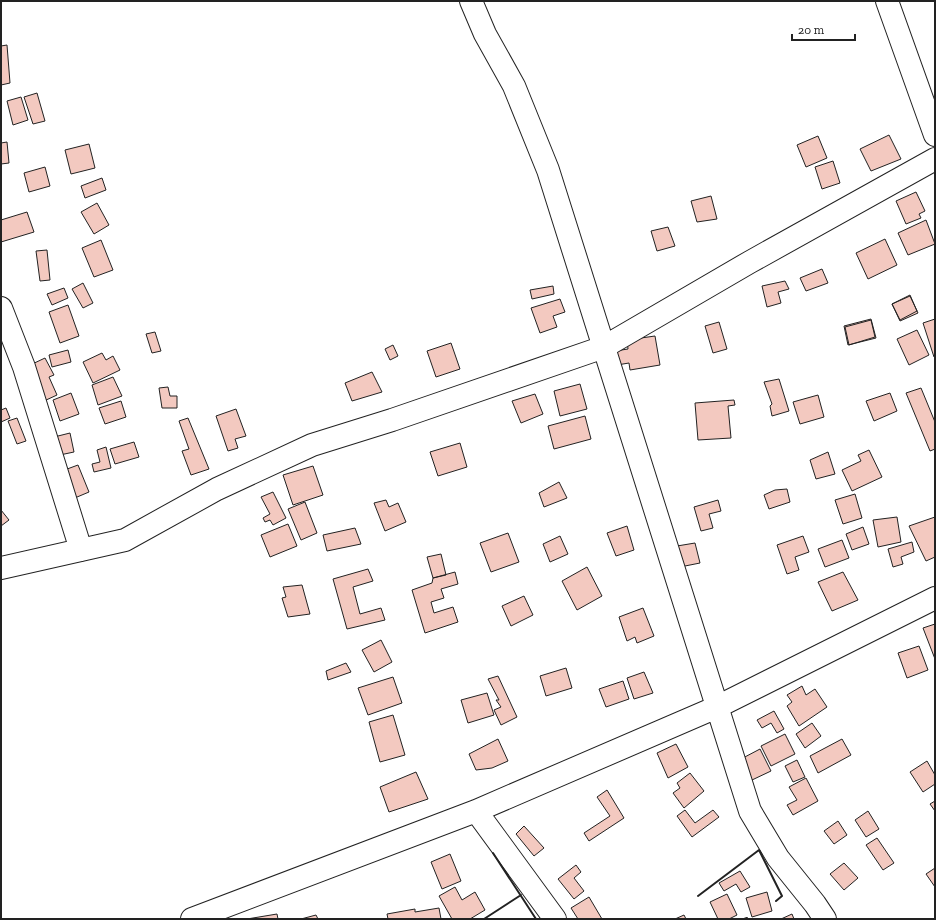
<svg xmlns="http://www.w3.org/2000/svg" width="936" height="920" viewBox="0 0 936 920" font-family="'Zilla Slab',serif">
  <style>
    .building { fill: #f3c9c0; stroke: #222 }
    .lines { fill: none; stroke-linecap: round; stroke-linejoin: round }
    .minor-casing { stroke: #222; stroke-width: 24 }
    .minor { stroke: #fff; stroke-width: 22 }
    .wall { stroke: #222; stroke-width: 2 }
  </style>
  <rect width="100%" height="100%" fill="#fff"/>
  <path class="building" d="M 7,45 L 10,83 L 1,85 L 1,46 Z
    M 37,93 L 45,121 L 33,124 L 24,97 Z
    M 21,97 L 28,120 L 13,125 L 7,101 Z
    M 889,135 L 901,159 L 871,171 L 860,149 Z
    M 818,136 L 827,158 L 806,167 L 797,145 Z
    M 7,142 L 9,163 L 1,164 L 1,143 Z
    M 89,144 L 95,168 L 71,174 L 65,150 Z
    M 833,161 L 840,183 L 822,189 L 815,167 Z
    M 45,167 L 50,186 L 29,192 L 24,173 Z
    M 102,178 L 106,190 L 85,198 L 81,186 Z
    M 916,192 L 925,211 L 919,214 L 921,218 L 906,224 L 896,201 Z
    M 711,196 L 717,219 L 697,222 L 691,201 Z
    M 97,203 L 109,225 L 94,234 L 81,212 Z
    M 27,212 L 34,232 L 1,242 L 1,220 Z
    M 926,220 L 935,244 L 908,255 L 898,233 Z
    M 668,227 L 675,246 L 657,251 L 651,231 Z
    M 885,239 L 897,265 L 868,279 L 856,253 Z
    M 101,240 L 113,270 L 94,277 L 82,248 Z
    M 47,250 L 50,280 L 40,281 L 36,251 Z
    M 822,269 L 828,283 L 806,291 L 800,278 Z
    M 785,281 L 789,289 L 778,292 L 781,303 L 767,307 L 762,286 Z
    M 83,283 L 93,303 L 83,308 L 72,289 Z
    M 553,286 L 554,294 L 532,299 L 530,290 Z
    M 64,288 L 68,298 L 52,305 L 47,294 Z
    M 910,295 L 917,311 L 900,320 L 892,304 Z
    M 910,296 L 918,313 L 900,321 L 892,304 Z
    M 560,299 L 565,312 L 553,316 L 557,327 L 540,333 L 531,308 Z
    M 68,305 L 79,336 L 60,343 L 49,312 Z
    M 871,319 L 876,338 L 848,345 L 844,326 Z
    M 935,319 L 935,357 L 934,357 L 923,323 Z
    M 871,320 L 875,337 L 849,345 L 845,327 Z
    M 719,322 L 727,349 L 713,353 L 705,326 Z
    M 917,330 L 929,355 L 909,365 L 897,339 Z
    M 155,332 L 161,351 L 152,353 L 146,334 Z
    M 655,336 L 660,365 L 630,370 L 629,363 L 617,365 L 615,351 L 628,349 L 627,340 Z
    M 451,343 L 460,369 L 436,377 L 427,351 Z
    M 393,345 L 398,356 L 390,360 L 385,349 Z
    M 68,350 L 71,362 L 52,367 L 49,355 Z
    M 102,353 L 106,360 L 113,356 L 120,370 L 93,383 L 83,362 Z
    M 45,358 L 54,375 L 49,377 L 57,395 L 44,401 L 28,366 Z
    M 372,372 L 382,392 L 352,401 L 345,383 Z
    M 113,377 L 122,396 L 98,405 L 92,385 Z
    M 779,379 L 789,411 L 772,416 L 770,406 L 772,404 L 764,382 Z
    M 580,384 L 587,409 L 560,416 L 554,391 Z
    M 168,387 L 170,396 L 177,396 L 177,408 L 162,408 L 159,388 Z
    M 921,388 L 935,422 L 935,449 L 930,451 L 906,393 Z
    M 71,393 L 79,414 L 60,421 L 53,400 Z
    M 890,393 L 897,411 L 874,421 L 866,401 Z
    M 535,394 L 543,414 L 521,423 L 512,401 Z
    M 818,395 L 824,417 L 800,424 L 793,402 Z
    M 734,400 L 735,405 L 728,406 L 731,438 L 698,440 L 695,403 Z
    M 121,401 L 126,417 L 105,424 L 99,408 Z
    M 6,408 L 10,418 L 1,422 L 1,410 Z
    M 236,409 L 246,436 L 235,439 L 238,448 L 228,451 L 216,416 Z
    M 585,416 L 591,439 L 554,449 L 548,426 Z
    M 17,418 L 26,441 L 17,444 L 8,421 Z
    M 188,418 L 209,469 L 191,475 L 182,451 L 189,449 L 179,421 Z
    M 70,433 L 74,452 L 55,456 L 50,438 Z
    M 134,442 L 139,457 L 115,464 L 110,449 Z
    M 460,443 L 467,467 L 438,476 L 430,452 Z
    M 106,447 L 111,468 L 94,472 L 92,464 L 100,462 L 97,450 Z
    M 869,450 L 882,477 L 852,491 L 842,470 L 861,461 L 858,455 Z
    M 828,452 L 835,474 L 816,479 L 810,460 Z
    M 78,465 L 89,492 L 70,500 L 59,472 Z
    M 313,466 L 323,495 L 293,505 L 283,475 Z
    M 559,482 L 567,498 L 544,507 L 539,493 Z
    M 787,489 L 790,502 L 769,509 L 764,495 L 775,490 Z
    M 273,492 L 286,518 L 273,525 L 270,520 L 265,522 L 263,518 L 270,514 L 261,497 Z
    M 855,494 L 862,518 L 843,524 L 835,500 Z
    M 386,500 L 389,507 L 398,503 L 406,522 L 385,531 L 374,503 Z
    M 718,500 L 721,511 L 709,514 L 713,528 L 701,531 L 694,507 Z
    M 305,502 L 317,533 L 301,540 L 288,509 Z
    M 1,510 L 9,520 L 1,526 Z
    M 897,517 L 901,542 L 878,547 L 873,520 Z
    M 935,517 L 935,557 L 926,561 L 909,526 Z
    M 288,524 L 297,546 L 270,557 L 261,535 Z
    M 627,526 L 634,550 L 616,556 L 607,533 Z
    M 863,527 L 869,544 L 852,550 L 846,534 Z
    M 355,528 L 361,544 L 327,551 L 323,535 Z
    M 508,533 L 519,562 L 491,572 L 480,543 Z
    M 560,536 L 568,554 L 550,562 L 543,544 Z
    M 803,536 L 809,552 L 795,557 L 799,570 L 787,574 L 777,545 Z
    M 842,540 L 849,558 L 825,567 L 818,549 Z
    M 912,542 L 914,552 L 901,557 L 903,564 L 893,567 L 888,549 Z
    M 695,543 L 700,563 L 680,567 L 677,546 Z
    M 441,554 L 446,575 L 433,578 L 427,557 Z
    M 587,567 L 602,596 L 577,610 L 562,581 Z
    M 368,569 L 373,581 L 353,587 L 360,614 L 381,608 L 385,620 L 347,629 L 333,579 Z
    M 455,572 L 458,584 L 441,589 L 444,598 L 431,602 L 434,613 L 453,607 L 458,622 L 425,633 L 412,590 L 432,583 L 433,578 Z
    M 843,572 L 858,600 L 832,611 L 818,582 Z
    M 302,585 L 310,614 L 288,617 L 282,598 L 286,597 L 283,587 Z
    M 524,596 L 533,615 L 511,626 L 502,606 Z
    M 643,608 L 654,636 L 637,643 L 635,637 L 627,641 L 619,617 Z
    M 935,624 L 935,659 L 923,628 Z
    M 381,640 L 392,662 L 374,672 L 362,650 Z
    M 919,646 L 928,670 L 907,678 L 898,653 Z
    M 346,663 L 351,672 L 328,680 L 326,671 Z
    M 566,668 L 572,688 L 546,696 L 540,676 Z
    M 644,672 L 653,693 L 634,699 L 627,678 Z
    M 498,676 L 517,717 L 501,725 L 494,710 L 501,707 L 496,700 L 499,700 L 488,679 Z
    M 393,677 L 402,703 L 368,715 L 358,688 Z
    M 623,681 L 629,699 L 606,707 L 599,689 Z
    M 802,686 L 806,695 L 815,689 L 827,707 L 799,726 L 787,706 L 792,702 L 787,695 Z
    M 487,693 L 494,715 L 468,723 L 461,700 Z
    M 774,711 L 784,729 L 777,733 L 771,723 L 762,728 L 757,720 Z
    M 393,715 L 405,755 L 380,762 L 369,722 Z
    M 812,723 L 821,736 L 805,748 L 796,734 Z
    M 785,734 L 795,754 L 771,766 L 761,746 Z
    M 498,739 L 508,761 L 492,768 L 476,770 L 469,754 Z
    M 842,739 L 851,755 L 818,773 L 810,756 Z
    M 676,744 L 688,767 L 668,778 L 657,753 Z
    M 760,749 L 771,771 L 752,780 L 741,759 Z
    M 797,760 L 805,777 L 793,782 L 785,766 Z
    M 927,761 L 935,775 L 935,784 L 923,792 L 910,772 Z
    M 416,772 L 428,799 L 389,812 L 380,787 Z
    M 690,773 L 704,791 L 684,808 L 673,793 L 680,788 L 677,783 Z
    M 806,778 L 818,801 L 793,815 L 787,805 L 797,800 L 789,787 Z
    M 607,790 L 624,818 L 589,841 L 584,833 L 610,816 L 597,797 Z
    M 935,801 L 935,811 L 930,804 Z
    M 685,810 L 695,823 L 713,810 L 719,817 L 692,837 L 677,816 Z
    M 868,811 L 879,829 L 866,837 L 855,820 Z
    M 838,821 L 847,835 L 834,844 L 824,831 Z
    M 524,826 L 544,848 L 534,856 L 516,834 Z
    M 877,838 L 894,863 L 883,870 L 866,845 Z
    M 450,854 L 461,881 L 442,889 L 431,862 Z
    M 844,863 L 858,878 L 844,890 L 830,874 Z
    M 576,865 L 581,872 L 574,878 L 584,891 L 574,899 L 558,879 Z
    M 935,868 L 935,887 L 926,874 Z
    M 740,871 L 750,887 L 741,892 L 736,884 L 724,891 L 719,883 Z
    M 455,887 L 462,900 L 475,892 L 485,910 L 470,919 L 452,919 L 439,896 Z
    M 767,892 L 772,911 L 752,917 L 746,898 Z
    M 727,894 L 737,915 L 729,919 L 718,919 L 710,902 Z
    M 589,897 L 602,919 L 578,919 L 571,908 Z
    M 439,908 L 441,919 L 388,919 L 387,914 L 415,909 L 415,912 Z
    M 277,914 L 278,919 L 247,919 Z
    M 792,914 L 794,919 L 781,919 Z
    M 316,915 L 318,919 L 301,919 Z
    M 684,915 L 686,919 L 675,919 Z"/>
  <g class="lines">
    <g class="minor-casing">
      <path id="minor" d="M 471,1 L 485,34 L 514,86 L 548,170 L 750,811 L 778,858 L 815,904 L 825,919
        M 887,1 L 935,135
        M 1,308 L 24,367 L 81,550
        M 1,568 L 125,540 L 217,489 L 312,445 L 392,420 L 604,347 L 750,262 L 935,159
        M 476,811 L 555,919
        M 192,919 L 476,811 L 717,707 L 935,598"/>
    </g>
    <use href="#minor" class="minor"/>
    <path class="wall" d="M 493,853 L 536,919
      M 698,896 L 759,850 L 782,896 L 776,901
      M 484,919 L 521,895
      M 744,919 L 747,918"/>
  </g>
  <rect width="936" height="920" fill="none" stroke="#222222" stroke-width="4"/>
  <path d="M792 34v6h63v-6" fill="none" stroke="#222222" stroke-width="2"/>
  <text x="798" y="34" font-size="12" fill="#222222" stroke="#ffffff" stroke-width="3" paint-order="stroke">20 m</text>
</svg>
